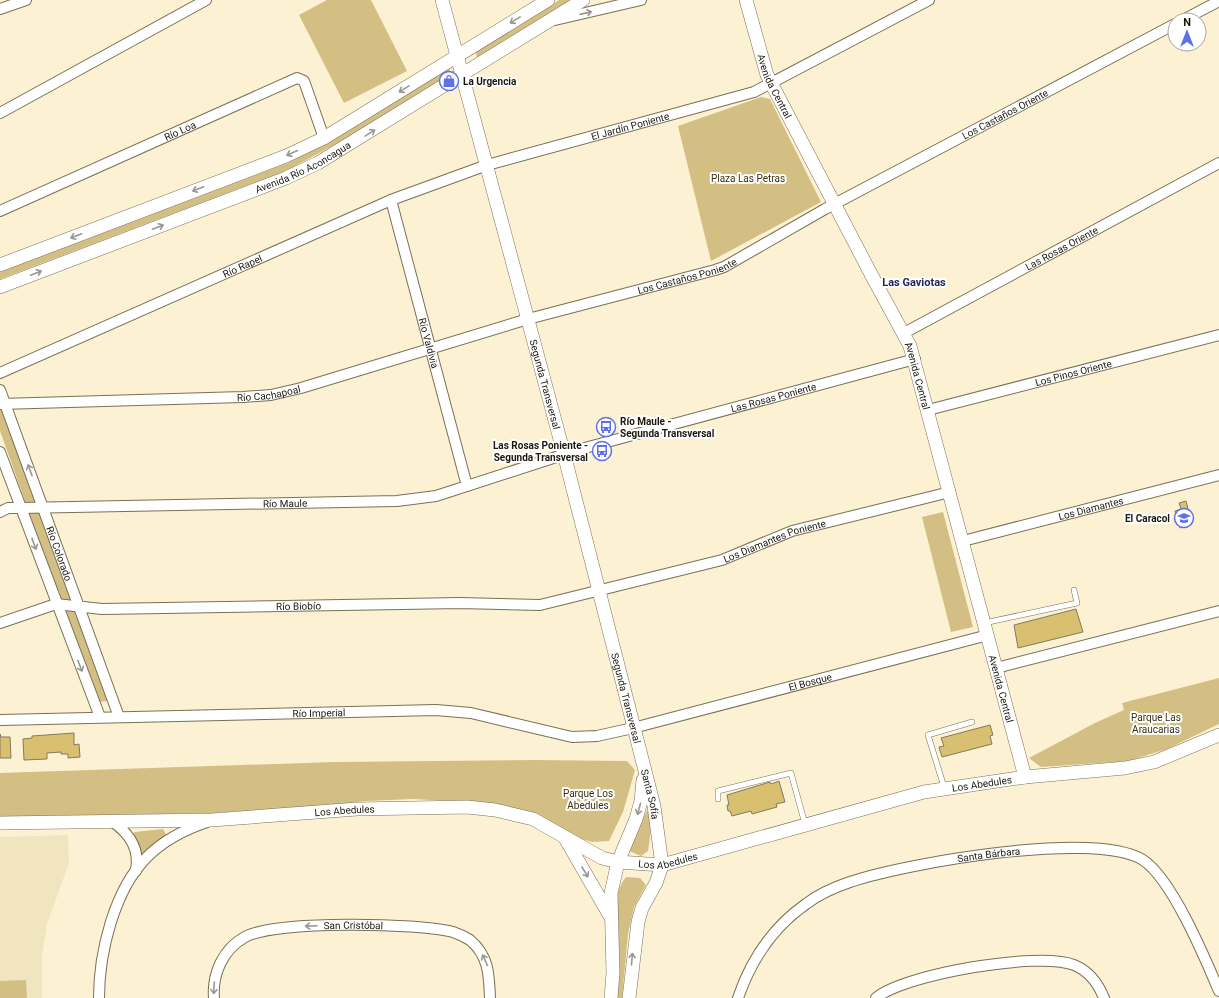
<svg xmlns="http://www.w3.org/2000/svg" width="1219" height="998" viewBox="0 0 1219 998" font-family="Roboto,sans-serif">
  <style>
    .built { fill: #f1e5bf }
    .green { fill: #d3bf84 }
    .building { fill: #d9c070; stroke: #82795e }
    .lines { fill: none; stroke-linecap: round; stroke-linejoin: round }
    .service-casing { stroke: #797055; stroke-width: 6 }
    .minor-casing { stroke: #797055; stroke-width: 12 }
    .tertiary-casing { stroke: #797055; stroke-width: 14 }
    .service { stroke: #fff; stroke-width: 5 }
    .minor { stroke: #fff; stroke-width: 10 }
    .tertiary { stroke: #fff; stroke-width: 13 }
    .oneway { stroke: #999792 }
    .labels { text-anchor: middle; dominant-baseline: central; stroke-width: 4; stroke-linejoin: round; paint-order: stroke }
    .poi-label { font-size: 10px; font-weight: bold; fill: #1c180d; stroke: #fff; text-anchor: start }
    .street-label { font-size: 10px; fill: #1c180d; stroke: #fff }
    .park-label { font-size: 10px; fill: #3b300c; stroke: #fff }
    .neighbourhood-label { font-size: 11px; font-weight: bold; fill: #1d255e; stroke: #fff }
  </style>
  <rect width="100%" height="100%" fill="#fcf2d3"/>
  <path class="built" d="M 68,835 L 69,863 L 47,924 L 42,956 L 42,998 L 0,998 L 0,837 Z"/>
  <path class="green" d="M 327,0 L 371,0 L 407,71 L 344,103 L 299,15 Z
    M 559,0 L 576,0 L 477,58 L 476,52 Z
    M 449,66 L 450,76 L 352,135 L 288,170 L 0,279 L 0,272 L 290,162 L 330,141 Z
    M 761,97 L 770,99 L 821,202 L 711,261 L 678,126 Z
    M 0,400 L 108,701 L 97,702 L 0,431 Z
    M 943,512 L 973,627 L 951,632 L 922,517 Z
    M 1219,678 L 1219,724 L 1167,749 L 1128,761 L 1041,767 L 1029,758 L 1095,723 L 1124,710 L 1122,703 Z
    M 534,760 L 627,761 L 635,770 L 623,812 L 609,841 L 592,842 L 575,837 L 538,814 L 467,802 L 413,799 L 367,801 L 320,806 L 212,813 L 0,817 L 0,773 L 335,762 Z
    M 649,810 L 651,829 L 648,851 L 641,856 L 629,851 L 646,812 Z
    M 163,829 L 167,836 L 147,853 L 141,855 L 132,835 L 135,832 Z
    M 626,877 L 640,878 L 646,885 L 634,907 L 628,934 L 622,998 L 616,998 C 618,979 620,961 619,943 C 619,920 610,897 626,877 Z
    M 26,980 L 27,998 L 0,998 L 0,981 Z"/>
  <path class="building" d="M 1186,501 L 1192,524 L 1180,528 L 1175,511 L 1181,509 L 1179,503 Z
    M 1076,609 L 1083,632 L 1018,648 L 1014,625 Z
    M 990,725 L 993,735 L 990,736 L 992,744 L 942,757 L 939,747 L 944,746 L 941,738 Z
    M 74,733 L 74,745 L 79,744 L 80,757 L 68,758 L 68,754 L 61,754 L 61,752 L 47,753 L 47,759 L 24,760 L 23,739 L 32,738 L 32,736 Z
    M 0,734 L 1,737 L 10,737 L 11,758 L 0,758 Z
    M 779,781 L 785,802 L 776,804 L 777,807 L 752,814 L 751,811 L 732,816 L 730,811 L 728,811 L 727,805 L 729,805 L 727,795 L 770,782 L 771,784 Z"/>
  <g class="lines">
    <g class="service-casing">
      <path id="service" d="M 984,623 L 1077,603 L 1074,590
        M 944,787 L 928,735 L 972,722
        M 718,799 L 718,791 L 791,773 L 805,824"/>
    </g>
    <g class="minor-casing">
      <g id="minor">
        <path d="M 0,9 L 26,0"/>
        <path d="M 555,20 L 641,0"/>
        <path d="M 1183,20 L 1219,1"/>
        <path d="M 0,113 L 206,0"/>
        <path id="s1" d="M 391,200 L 467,486"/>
        <path id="s2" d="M 0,211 L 297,78 L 304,81 L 324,138"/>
        <path id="s3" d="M 904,333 L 1219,163"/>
        <path id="s4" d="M 0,373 L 391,200 L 487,165 L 754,92 L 929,0"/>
        <path id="s5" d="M 0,390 L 119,717"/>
        <path id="s6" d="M 0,404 L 243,397 L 271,395 L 301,388 L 528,319 L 715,270 L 724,267 L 825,209 L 1175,24"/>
        <path id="s7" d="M 928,410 L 1219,335"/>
        <path d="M 0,452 L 100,717"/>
        <path id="s8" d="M 0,512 L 8,508 L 20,508 L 397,501 L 436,496 L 581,449 L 915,359"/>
        <path id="s9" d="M 963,541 L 1219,475"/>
        <path id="s10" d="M 0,623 L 56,604 L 102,609 L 460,603 L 540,605 L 722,560 L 792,531 L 950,492"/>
        <path d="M 996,668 L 1219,611"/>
        <path id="s11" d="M 0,720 L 436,710 L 471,713 L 572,737 L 597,736 L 633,728 L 988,635"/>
        <path d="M 113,822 C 130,834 140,849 136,871"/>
        <path d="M 99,998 C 99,953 114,890 147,857 C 163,841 186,829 207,822"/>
        <path id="s12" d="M 214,998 C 212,974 223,949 245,937 C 276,920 418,923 453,932 C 459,934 465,937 470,940 C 489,956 489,975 490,998"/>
        <path id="s13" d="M 738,998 C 751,960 773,927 806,904 C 819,894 835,887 850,882 C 906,863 1095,830 1143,860 C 1172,879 1205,958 1219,991"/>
        <path d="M 876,998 C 904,974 1040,951 1074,965 C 1089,971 1098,983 1104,998"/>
      </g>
    </g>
    <g class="tertiary-casing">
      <g id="tertiary">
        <path id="s14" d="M 442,0 L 564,454 L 654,806 L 662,865 L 656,883 L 642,908 L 638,922 L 629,998"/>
        <path id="s15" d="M 746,0 L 767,75 L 872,276 L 910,346 L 1025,777"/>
        <path d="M 0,265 L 286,156 L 324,138 L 548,0"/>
        <path id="s16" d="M 0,287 L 286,178 L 318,163 L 583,0"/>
        <path id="s17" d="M 0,823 L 212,820 L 357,809 L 467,807 L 495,810 L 533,819 L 602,858 L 618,862 L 662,865 L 924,792 L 1025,777 L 1125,768 L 1154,762 L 1219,735"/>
        <path d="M 565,838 L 610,916"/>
        <path d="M 611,998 L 613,973 L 611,893 L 618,862 L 636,819 L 641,801 L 643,780"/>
      </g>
    </g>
    <use href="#service" class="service"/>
    <use href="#minor" class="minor"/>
    <use href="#tertiary" class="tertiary"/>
  </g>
  <defs><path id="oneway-shaft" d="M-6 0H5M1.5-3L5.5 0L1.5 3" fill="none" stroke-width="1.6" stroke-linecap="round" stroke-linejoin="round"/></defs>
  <g class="oneway">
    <use href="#oneway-shaft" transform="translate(586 13) rotate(-13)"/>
    <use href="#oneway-shaft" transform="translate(515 20) rotate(148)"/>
    <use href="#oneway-shaft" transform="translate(404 89) rotate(148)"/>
    <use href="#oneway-shaft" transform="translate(370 133) rotate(-32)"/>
    <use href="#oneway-shaft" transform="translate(292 153) rotate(156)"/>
    <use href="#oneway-shaft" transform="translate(198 189) rotate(159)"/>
    <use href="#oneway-shaft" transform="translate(158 227) rotate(-21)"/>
    <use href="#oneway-shaft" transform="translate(76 236) rotate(159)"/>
    <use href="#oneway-shaft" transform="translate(36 273) rotate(-21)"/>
    <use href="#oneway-shaft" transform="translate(30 470) rotate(-110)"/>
    <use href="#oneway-shaft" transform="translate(34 544) rotate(70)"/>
    <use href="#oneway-shaft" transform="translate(80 666) rotate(69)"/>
    <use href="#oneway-shaft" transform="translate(639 809) rotate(105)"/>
    <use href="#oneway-shaft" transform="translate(585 872) rotate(59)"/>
    <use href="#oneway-shaft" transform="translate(311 926) rotate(178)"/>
    <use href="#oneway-shaft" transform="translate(632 959) rotate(-85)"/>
    <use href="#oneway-shaft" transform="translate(485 960) rotate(-114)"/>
    <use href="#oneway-shaft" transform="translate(214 988) rotate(93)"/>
  </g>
  <defs>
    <g id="shop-ring" transform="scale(1)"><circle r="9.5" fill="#fff" stroke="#5d72e9" stroke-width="1.5"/><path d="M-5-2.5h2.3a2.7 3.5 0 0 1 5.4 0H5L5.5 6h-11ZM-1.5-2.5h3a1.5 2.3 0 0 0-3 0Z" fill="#5d72e9"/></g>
    <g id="bus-ring" transform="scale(1)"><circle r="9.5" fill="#fff" stroke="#5d72e9" stroke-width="1.5"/><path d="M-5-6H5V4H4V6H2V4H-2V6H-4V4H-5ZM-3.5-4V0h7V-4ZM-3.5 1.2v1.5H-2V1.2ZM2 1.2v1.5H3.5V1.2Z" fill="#5d72e9"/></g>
    <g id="school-ring" transform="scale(1)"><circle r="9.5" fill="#fff" stroke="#5d72e9" stroke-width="1.5"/><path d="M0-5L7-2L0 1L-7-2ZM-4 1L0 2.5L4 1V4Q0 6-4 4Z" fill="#5d72e9"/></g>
  </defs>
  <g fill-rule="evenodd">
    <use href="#shop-ring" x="449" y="81"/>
    <use href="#bus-ring" x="606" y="427"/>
    <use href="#bus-ring" x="602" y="451"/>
    <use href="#school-ring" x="1184" y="518"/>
  </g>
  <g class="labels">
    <g class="poi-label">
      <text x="463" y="81">La Urgencia</text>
      <text x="620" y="421">Río Maule -<tspan x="620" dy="12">Segunda Transversal</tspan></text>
      <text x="588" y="445" text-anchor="end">Las Rosas Poniente -<tspan x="588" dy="12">Segunda Transversal</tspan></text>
      <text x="1170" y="518" text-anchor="end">El Caracol</text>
    </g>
    <g class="street-label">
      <text stroke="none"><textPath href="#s15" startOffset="91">Avenida Central</textPath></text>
      <text stroke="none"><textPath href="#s6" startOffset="1062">Los Castaños Oriente</textPath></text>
      <text stroke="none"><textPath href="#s4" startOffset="678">El Jardín Poniente</textPath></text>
      <text stroke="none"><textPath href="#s2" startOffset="197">Río Loa</textPath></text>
      <text stroke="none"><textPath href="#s16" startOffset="326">Avenida Río Aconcagua</textPath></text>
      <text stroke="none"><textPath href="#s3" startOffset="179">Las Rosas Oriente</textPath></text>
      <text stroke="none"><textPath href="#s4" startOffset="265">Río Rapel</textPath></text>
      <text stroke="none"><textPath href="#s6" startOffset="704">Los Castaños Poniente</textPath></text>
      <text stroke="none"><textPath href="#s1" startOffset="148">Río Valdivia</textPath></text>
      <text stroke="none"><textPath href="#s7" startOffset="150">Los Pinos Oriente</textPath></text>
      <text stroke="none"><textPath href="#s15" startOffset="415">Avenida Central</textPath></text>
      <text stroke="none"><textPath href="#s14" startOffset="398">Segunda Transversal</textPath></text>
      <text stroke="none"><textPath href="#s6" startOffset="269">Río Cachapoal</textPath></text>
      <text stroke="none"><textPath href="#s8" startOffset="789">Las Rosas Poniente</textPath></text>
      <text stroke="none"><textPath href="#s8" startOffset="286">Río Maule</textPath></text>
      <text stroke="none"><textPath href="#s9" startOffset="132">Los Diamantes</textPath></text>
      <text stroke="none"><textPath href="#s10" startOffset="787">Los Diamantes Poniente</textPath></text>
      <text stroke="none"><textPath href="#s5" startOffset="174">Río Colorado</textPath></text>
      <text stroke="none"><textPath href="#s10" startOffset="302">Río Biobío</textPath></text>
      <text stroke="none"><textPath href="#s11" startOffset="820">El Bosque</textPath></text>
      <text stroke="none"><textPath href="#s15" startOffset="739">Avenida Central</textPath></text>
      <text stroke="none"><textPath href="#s14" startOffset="722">Segunda Transversal</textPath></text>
      <text stroke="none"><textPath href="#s11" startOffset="319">Río Imperial</textPath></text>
      <text stroke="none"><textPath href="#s17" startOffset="1005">Los Abedules</textPath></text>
      <text stroke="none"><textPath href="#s14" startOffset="821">Santa Sofía</textPath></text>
      <text stroke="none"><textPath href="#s17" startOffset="345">Los Abedules</textPath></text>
      <text stroke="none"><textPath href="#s13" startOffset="309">Santa Bárbara</textPath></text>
      <text stroke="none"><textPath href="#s17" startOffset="681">Los Abedules</textPath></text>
      <text stroke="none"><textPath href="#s12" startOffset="182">San Cristóbal</textPath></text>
    </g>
    <g class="park-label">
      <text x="748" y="178">Plaza Las Petras</text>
      <text x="1156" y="717">Parque Las<tspan x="1156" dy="12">Araucarias</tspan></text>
      <text x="588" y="793">Parque Los<tspan x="588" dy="12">Abedules</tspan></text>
    </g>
    <g class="neighbourhood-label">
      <text x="914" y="282">Las Gaviotas</text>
    </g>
  </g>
  <g transform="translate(1187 32)"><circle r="19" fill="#ffffff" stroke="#a4a39e"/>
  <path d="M0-3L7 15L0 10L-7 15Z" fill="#5d72e9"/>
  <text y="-6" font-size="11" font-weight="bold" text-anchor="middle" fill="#1c180d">N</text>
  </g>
</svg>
